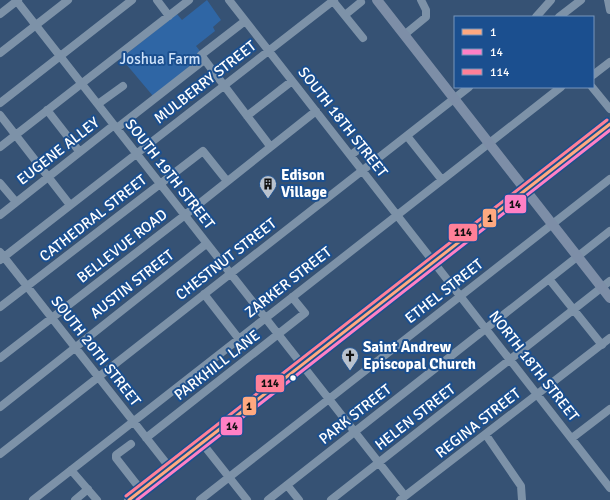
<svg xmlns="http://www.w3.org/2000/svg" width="610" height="500" viewBox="0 0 610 500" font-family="Signika,sans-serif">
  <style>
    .green { fill: #2f66a5 }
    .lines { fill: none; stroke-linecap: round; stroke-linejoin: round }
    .minor { stroke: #7d92a8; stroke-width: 8 }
    .major { stroke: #7d8ea7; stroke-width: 10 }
    .bus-1-casing { stroke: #1b4f8f; stroke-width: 6 }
    .bus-2-casing { stroke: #1b4f8f; stroke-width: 6 }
    .bus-3-casing { stroke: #1b4f8f; stroke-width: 6 }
    .bus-1 { stroke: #ffa980; stroke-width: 3 }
    .bus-2 { stroke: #ff80c5; stroke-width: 3 }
    .bus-3 { stroke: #ff8098; stroke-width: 3 }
    .bus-dot { fill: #fff; stroke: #1b4f8f; stroke-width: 1.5 }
    .labels { text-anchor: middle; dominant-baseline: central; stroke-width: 4; stroke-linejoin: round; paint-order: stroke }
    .park-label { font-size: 15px; fill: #cfe3fa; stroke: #1b4f8f }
    .street-label { font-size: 15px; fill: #fff; stroke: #1b4f8f }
    .poi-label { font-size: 15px; font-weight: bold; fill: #fff; stroke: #1b4f8f; text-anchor: start }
    .line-badge { stroke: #1b4f8f; stroke-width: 1.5 }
    .pale-badge-label { font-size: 11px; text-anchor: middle; font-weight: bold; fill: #111 }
  </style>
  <rect width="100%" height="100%" fill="#365274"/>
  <path class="green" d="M 207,0 L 221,20 L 213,27 L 215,31 L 196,46 L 200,51 L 196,55 L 200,60 L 153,96 L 121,58 L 177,14 L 182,20 Z"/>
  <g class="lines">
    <path class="minor" d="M 16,0 L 405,496
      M 157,0 L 169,16
      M 229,0 L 610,488
      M 608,0 L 610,10
      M 333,1 L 363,38
      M 0,14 L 18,0
      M 345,15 L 361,2
      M 536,17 L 551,0
      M 559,17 L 581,0
      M 245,21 L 201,55 L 270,146
      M 404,35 L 426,17 L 426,10 L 421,0
      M 0,53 L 68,0
      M 593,75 L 610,62
      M 592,87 L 610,109
      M 0,103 L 132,0
      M 98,104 L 123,86
      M 47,110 L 79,151
      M 0,115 L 70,205
      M 247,116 L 292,81
      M 117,128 L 204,60
      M 407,136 L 442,180
      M 0,147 L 189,0
      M 351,155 L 363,146 L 357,139
      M 0,183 L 16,202
      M 0,215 L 114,125
      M 0,252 L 170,468
      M 0,260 L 334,0
      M 549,279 L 602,345
      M 204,294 L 239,339
      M 0,307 L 203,151 L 227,181
      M 0,358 L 185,215 L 316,111
      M 0,407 L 206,244
      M 486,435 L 521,486 L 522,500
      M 146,438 L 305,313 L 292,297
      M 572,438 L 610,409
      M 202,443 L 247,500
      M 131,444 L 116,455 L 116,458 L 141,490
      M 0,454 L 469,87
      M 71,470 L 97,500
      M 287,485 L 299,500
      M 33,500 L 561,87
      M 75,500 L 88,489
      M 200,500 L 610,179
      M 268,500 L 610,231
      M 331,500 L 610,281
      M 400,500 L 610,338"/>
    <path class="major" d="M 377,0 L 610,298
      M 129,500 L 610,124"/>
    <g class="bus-1-casing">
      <path id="bus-1" d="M 129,500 L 610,124"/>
    </g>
    <g class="bus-2-casing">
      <path id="bus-2" d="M 137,500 L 610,130"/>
    </g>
    <g class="bus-3-casing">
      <path id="bus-3" d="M 126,496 L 607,120"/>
    </g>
    <use href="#bus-1" class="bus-1"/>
    <use href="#bus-2" class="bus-2"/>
    <use href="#bus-3" class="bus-3"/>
  </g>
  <defs>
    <g id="building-pin" transform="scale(0.9)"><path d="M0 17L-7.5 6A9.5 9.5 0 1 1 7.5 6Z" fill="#b9c2ce" stroke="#1b4f8f"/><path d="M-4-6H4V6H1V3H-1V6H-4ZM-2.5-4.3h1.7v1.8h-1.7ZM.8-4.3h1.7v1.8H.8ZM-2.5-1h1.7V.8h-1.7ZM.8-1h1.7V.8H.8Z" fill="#111"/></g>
    <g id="church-pin" transform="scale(0.9)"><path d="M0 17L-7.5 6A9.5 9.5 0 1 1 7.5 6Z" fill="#b9c2ce" stroke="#1b4f8f"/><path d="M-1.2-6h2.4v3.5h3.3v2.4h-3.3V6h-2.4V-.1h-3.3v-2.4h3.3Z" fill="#111"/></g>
  </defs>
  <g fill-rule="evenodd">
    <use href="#building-pin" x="268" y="184"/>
    <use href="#church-pin" x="350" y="356"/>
  </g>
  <circle class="bus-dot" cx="293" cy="378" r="3.5"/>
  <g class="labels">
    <g class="park-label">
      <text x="160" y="59">Joshua Farm</text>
    </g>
    <g class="street-label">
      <text transform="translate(205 82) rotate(-38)">MULBERRY STREET</text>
      <text transform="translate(343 122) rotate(52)">SOUTH 18TH STREET</text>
      <text transform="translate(58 151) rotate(-38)">EUGENE ALLEY</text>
      <text transform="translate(170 174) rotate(52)">SOUTH 19TH STREET</text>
      <text transform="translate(93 218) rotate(-38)">CATHEDRAL STREET</text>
      <text transform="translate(122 246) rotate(-38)">BELLEVUE ROAD</text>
      <text transform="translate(226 259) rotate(-38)">CHESTNUT STREET</text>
      <text transform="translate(288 282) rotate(-38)">ZARKER STREET</text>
      <text transform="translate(132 284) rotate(-38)">AUSTIN STREET</text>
      <text transform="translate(444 291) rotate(-38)">ETHEL STREET</text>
      <text transform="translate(96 351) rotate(52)">SOUTH 20TH STREET</text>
      <text transform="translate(217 365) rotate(-38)">PARKHILL LANE</text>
      <text transform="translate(534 366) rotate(52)">NORTH 18TH STREET</text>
      <text transform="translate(355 414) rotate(-38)">PARK STREET</text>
      <text transform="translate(415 417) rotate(-38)">HELEN STREET</text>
      <text transform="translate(478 423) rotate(-38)">REGINA STREET</text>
    </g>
    <g class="poi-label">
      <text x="281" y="175">Edison<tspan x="281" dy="17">Village</tspan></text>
      <text x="363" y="347">Saint Andrew<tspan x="363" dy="17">Episcopal Church</tspan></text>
    </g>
  </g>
  <g class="line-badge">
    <rect x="504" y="194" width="23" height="20" rx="4" fill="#ff80c5"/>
    <rect x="482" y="208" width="15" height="20" rx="4" fill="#ffa980"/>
    <rect x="448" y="223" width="30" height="19" rx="4" fill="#ff8098"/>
    <rect x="255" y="374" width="30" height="19" rx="4" fill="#ff8098"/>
    <rect x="242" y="396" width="15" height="20" rx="4" fill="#ffa980"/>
    <rect x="220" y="416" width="23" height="20" rx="4" fill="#ff80c5"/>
  </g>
  <g class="pale-badge-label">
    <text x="515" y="208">14</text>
    <text x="490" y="222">1</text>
    <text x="463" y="236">114</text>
    <text x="270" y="387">114</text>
    <text x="249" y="410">1</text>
    <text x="232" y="430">14</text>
  </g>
  <rect x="454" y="16" width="140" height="72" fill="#1b4f8f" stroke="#7695bc"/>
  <rect x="462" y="29" width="20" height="6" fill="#ffa980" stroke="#7695bc"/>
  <text x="490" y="36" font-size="12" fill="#ffffff">1</text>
  <rect x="462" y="49" width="20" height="6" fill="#ff80c5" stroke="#7695bc"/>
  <text x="490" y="56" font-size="12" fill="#ffffff">14</text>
  <rect x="462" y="69" width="20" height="6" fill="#ff8098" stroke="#7695bc"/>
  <text x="490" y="76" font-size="12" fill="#ffffff">114</text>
</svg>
